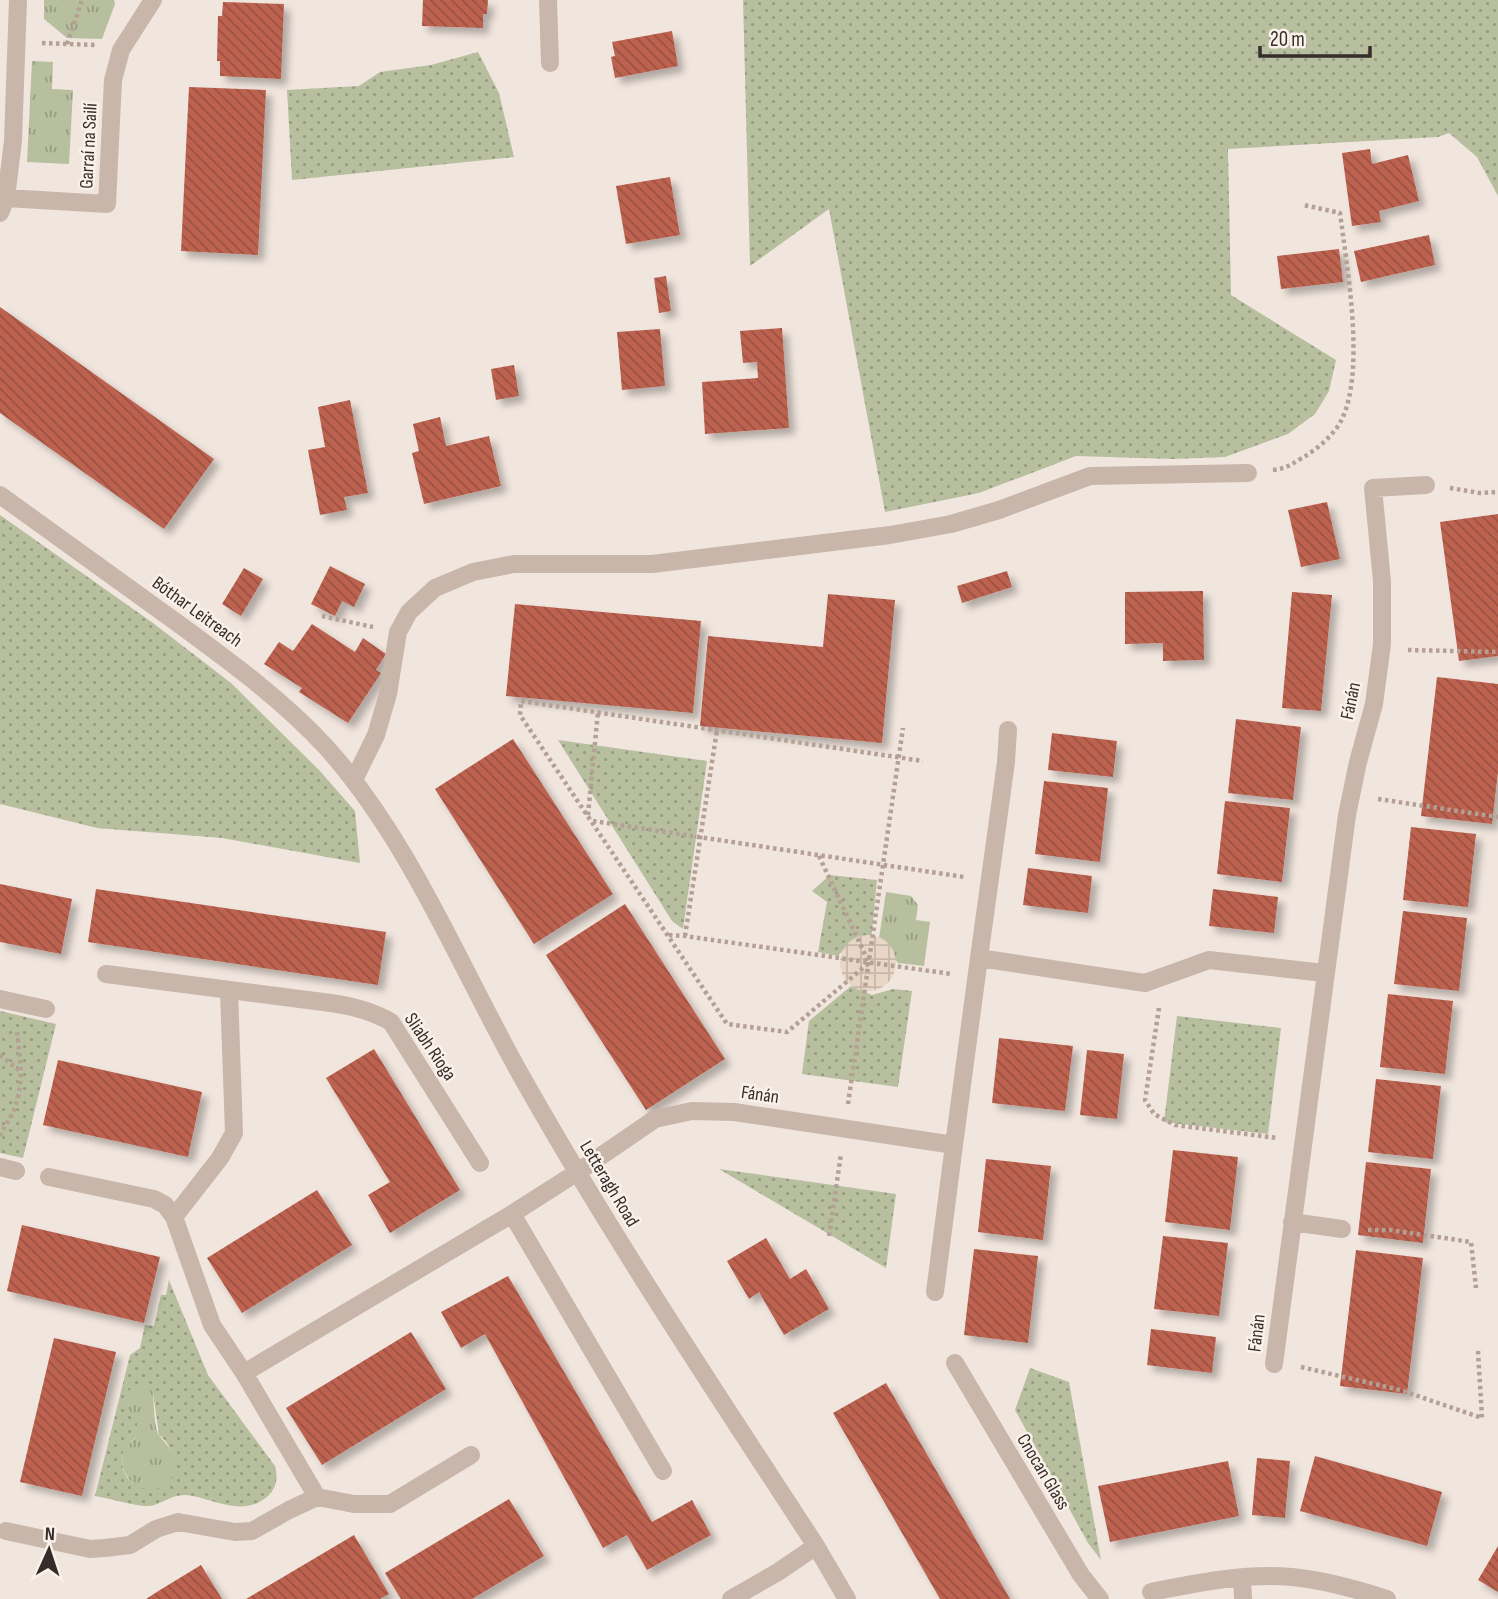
<svg xmlns="http://www.w3.org/2000/svg" width="1498" height="1599" viewBox="0 0 1498 1599" font-family="'Sofia Sans Condensed',sans-serif">
  <style>
    .grass { fill: url(#grass-dots); fill-rule: evenodd }
    .park { fill: url(#park-tufts) }
    .plaza { fill: url(#plaza-grid) }
    .building { fill: url(#building-back-hatch); filter: url(#shadow) }
    .lines { fill: none; stroke-linecap: round; stroke-linejoin: round }
    .path { stroke: #b4a095; stroke-width: 4.5; stroke-dasharray: 3.5 3.5; stroke-linecap: butt }
    .minor { stroke: #c8b6ab; stroke-width: 18 }
    .labels { text-anchor: middle; dominant-baseline: central; stroke-width: 5; stroke-linejoin: round; paint-order: stroke }
    .street-label { font-size: 19px; fill: #362d2a; stroke: #f9f1ea }
  </style>
  <defs>
    <pattern id="grass-dots" width="8" height="8" patternUnits="userSpaceOnUse" patternTransform="scale(1.75)"><rect width="8" height="8" fill="#b7bf9f"/><path d="M2 2h.1M6 6h.1" fill="none" stroke="#969c82" stroke-width="1.8" stroke-linecap="round"/></pattern>
    <pattern id="park-tufts" width="24" height="20" patternUnits="userSpaceOnUse" patternTransform="scale(1.75)"><rect width="24" height="20" fill="#b7bf9f"/><path d="M3 7l-1-3M5 7V3M7 7l1-3M15 17l-1-3M17 17v-4M19 17l1-3" fill="none" stroke="#969c82"/></pattern>
    <pattern id="plaza-grid" width="8" height="8" patternUnits="userSpaceOnUse" patternTransform="scale(1.75)"><rect width="8" height="8" fill="#e8d6c6"/><path d="M0 4h8M4 0v8" fill="none" stroke="#c8b8aa"/></pattern>
    <pattern id="building-back-hatch" width="6" height="6" patternUnits="userSpaceOnUse" patternTransform="scale(1.75)"><rect width="6" height="6" fill="#bd6250"/><path d="M-1 5l2 2M0 0l6 6M5-1l2 2" fill="none" stroke="#9a5143"/></pattern>
    <filter id="shadow"><feDropShadow dx="6" dy="6" stdDeviation="3.5" flood-color="#0004"/></filter>
  </defs>
  <rect width="100%" height="100%" fill="#f1e6de"/>
  <path class="grass" d="M 743,0 L 1498,0 L 1498,196 L 1477,157 L 1449,133 L 1438,137 L 1228,149 L 1231,295 L 1336,360 L 1329,391 L 1315,414 L 1288,434 L 1225,457 L 1173,459 L 1076,456 L 979,493 L 885,512 L 829,209 L 750,266 Z
    M 478,52 L 499,93 L 514,157 L 292,180 L 287,90 L 359,86 L 380,72 L 431,65 Z
    M 0,515 L 153,623 L 231,683 L 320,771 L 355,811 L 360,863 L 222,838 L 97,828 L 0,804 Z
    M 558,740 L 707,761 L 683,929 L 672,921 Z
    M 830,875 L 877,880 L 871,942 L 852,940 L 838,956 L 818,952 L 827,902 L 812,891 Z
    M 851,986 L 872,995 L 893,989 L 912,991 L 898,1087 L 802,1074 L 809,1021 Z
    M 0,1011 L 56,1024 L 23,1158 L 0,1153 Z
    M 1177,1016 L 1281,1028 L 1268,1134 L 1164,1122 Z
    M 719,1169 L 896,1194 L 886,1268 Z
    M 169,1280 L 208,1375 L 275,1466 C 278,1478 277,1487 268,1496 C 242,1519 212,1497 185,1495 C 170,1495 161,1505 149,1506 C 138,1507 108,1498 95,1496 L 130,1355 L 140,1348 L 145,1325 L 154,1326 L 161,1295 L 166,1295 ZM 153,1393 L 159,1435 C 165,1439 168,1445 172,1452 C 189,1483 131,1503 123,1468 C 119,1453 127,1445 137,1436 L 137,1421 Z
    M 1030,1368 L 1069,1382 L 1101,1560 L 1088,1543 L 1015,1410 Z"/>
  <path class="park" d="M 44,0 L 114,0 L 115,4 L 102,39 L 67,38 L 44,19 Z
    M 32,61 L 53,62 L 52,89 L 73,90 L 69,164 L 27,162 Z
    M 886,892 L 911,896 L 918,905 L 916,920 L 930,922 L 924,966 L 898,963 L 879,938 Z
    M 136,1386 L 149,1388 L 153,1393 C 154,1402 154,1429 159,1435 C 169,1449 188,1463 168,1482 C 147,1502 114,1478 124,1449 L 137,1436 L 137,1421 C 128,1411 123,1404 128,1391 Z"/>
  <path class="plaza" d="M840 963a28 28 0 1 1 56 0a28 28 0 1 1-56 0Z"/>
  <path class="building" d="M 423,0 L 488,0 L 487,14 L 483,14 L 483,28 L 422,26 Z
    M 223,2 L 284,4 L 281,79 L 220,76 L 220,61 L 217,61 L 218,16 L 222,16 Z
    M 672,31 L 678,66 L 615,78 L 611,57 L 615,56 L 612,42 Z
    M 189,87 L 266,90 L 258,255 L 181,251 Z
    M 1370,149 L 1372,164 L 1408,155 L 1419,201 L 1379,211 L 1381,222 L 1352,226 L 1342,153 Z
    M 670,177 L 680,235 L 626,244 L 616,186 Z
    M 1429,235 L 1435,265 L 1361,282 L 1354,251 Z
    M 1339,249 L 1343,282 L 1281,289 L 1277,256 Z
    M 666,276 L 671,311 L 659,313 L 654,278 Z
    M 0,307 L 214,459 L 164,529 L 0,413 Z
    M 782,328 L 789,428 L 705,434 L 702,382 L 758,378 L 757,362 L 743,363 L 740,331 Z
    M 660,329 L 665,386 L 622,390 L 617,332 Z
    M 514,365 L 519,396 L 496,400 L 491,369 Z
    M 350,400 L 368,493 L 344,497 L 347,510 L 320,515 L 308,450 L 325,447 L 318,407 Z
    M 440,417 L 446,446 L 489,436 L 501,486 L 424,504 L 412,453 L 419,451 L 413,424 Z
    M 1327,502 L 1340,559 L 1301,567 L 1288,510 Z
    M 1498,514 L 1498,656 L 1459,661 L 1440,522 Z
    M 330,566 L 365,584 L 354,607 L 342,601 L 335,616 L 311,604 Z
    M 244,568 L 263,579 L 241,616 L 222,604 Z
    M 1007,571 L 1012,587 L 962,603 L 957,586 Z
    M 1203,591 L 1204,660 L 1163,661 L 1163,643 L 1125,644 L 1125,592 Z
    M 1292,592 L 1332,595 L 1321,711 L 1282,708 Z
    M 828,594 L 895,600 L 882,743 L 700,726 L 708,636 L 823,647 Z
    M 515,604 L 701,621 L 693,713 L 506,696 Z
    M 312,624 L 355,652 L 363,638 L 386,654 L 376,670 L 381,673 L 348,723 L 299,692 L 302,688 L 264,664 L 279,642 L 293,651 Z
    M 1437,677 L 1498,684 L 1498,771 L 1492,824 L 1421,816 Z
    M 1236,719 L 1301,727 L 1293,800 L 1228,793 Z
    M 1052,733 L 1117,741 L 1113,777 L 1048,770 Z
    M 513,739 L 613,894 L 534,944 L 435,789 Z
    M 1044,781 L 1108,788 L 1100,862 L 1035,854 Z
    M 1225,801 L 1290,808 L 1282,882 L 1217,874 Z
    M 1411,827 L 1476,834 L 1468,907 L 1403,900 Z
    M 1028,868 L 1092,876 L 1088,913 L 1023,905 Z
    M 0,884 L 72,899 L 61,954 L 0,942 Z
    M 96,889 L 386,932 L 378,985 L 88,942 Z
    M 1213,889 L 1278,897 L 1274,933 L 1209,926 Z
    M 625,904 L 725,1059 L 646,1110 L 546,955 Z
    M 1403,911 L 1467,918 L 1459,991 L 1394,984 Z
    M 1388,994 L 1453,1001 L 1445,1074 L 1380,1067 Z
    M 999,1038 L 1073,1046 L 1065,1111 L 992,1103 Z
    M 374,1049 L 460,1190 L 390,1233 L 368,1195 L 390,1182 L 326,1078 Z
    M 1087,1050 L 1124,1054 L 1117,1119 L 1080,1115 Z
    M 58,1060 L 202,1092 L 188,1157 L 43,1125 Z
    M 1376,1079 L 1441,1086 L 1433,1159 L 1368,1152 Z
    M 1173,1150 L 1238,1157 L 1230,1230 L 1165,1222 Z
    M 986,1159 L 1051,1166 L 1043,1240 L 978,1232 Z
    M 1366,1162 L 1431,1169 L 1423,1243 L 1358,1235 Z
    M 317,1190 L 352,1245 L 242,1313 L 207,1258 Z
    M 22,1225 L 160,1257 L 144,1323 L 7,1291 Z
    M 1163,1236 L 1228,1243 L 1219,1316 L 1154,1309 Z
    M 766,1238 L 790,1279 L 806,1269 L 829,1309 L 784,1335 L 759,1292 L 749,1299 L 727,1261 Z
    M 974,1249 L 1038,1256 L 1028,1343 L 964,1335 Z
    M 1356,1250 L 1423,1258 L 1407,1394 L 1340,1386 Z
    M 508,1276 L 652,1522 L 692,1500 L 711,1535 L 647,1570 L 627,1535 L 603,1548 L 485,1334 L 461,1348 L 441,1312 Z
    M 1151,1329 L 1216,1337 L 1212,1373 L 1147,1365 Z
    M 411,1332 L 446,1389 L 322,1465 L 286,1408 Z
    M 54,1338 L 116,1352 L 82,1496 L 20,1482 Z
    M 886,1383 L 1010,1599 L 940,1599 L 833,1413 Z
    M 1315,1456 L 1442,1492 L 1427,1546 L 1300,1511 Z
    M 1257,1458 L 1290,1461 L 1285,1518 L 1252,1515 Z
    M 1228,1461 L 1239,1516 L 1110,1542 L 1098,1486 Z
    M 509,1499 L 544,1556 L 472,1599 L 401,1599 L 385,1573 Z
    M 354,1535 L 389,1594 L 380,1599 L 246,1599 Z
    M 1498,1546 L 1498,1592 L 1478,1580 Z
    M 201,1565 L 222,1599 L 146,1599 L 160,1590 Z"/>
  <g class="lines">
    <path class="path" d="M 42,43 L 96,45
      M 67,44 L 82,0
      M 1273,470 C 1285,469 1292,464 1302,458 C 1316,450 1333,436 1341,421 C 1366,372 1347,268 1340,213 L 1304,205
      M 1450,488 L 1480,493 L 1498,492
      M 322,616 L 373,627
      M 1408,650 L 1498,652
      M 1378,799 L 1498,817
      M 588,815 L 598,712
      M 593,821 L 964,877
      M 819,856 L 869,963 L 787,1032 L 727,1024 L 520,715 L 521,701 L 923,761
      M 669,935 L 685,936 L 951,974
      M 685,936 L 717,730
      M 1159,1008 L 1145,1100 L 1154,1114 L 1175,1125 L 1277,1138
      M 0,1055 L 21,1072
      M 848,1104 L 903,728
      M 0,1136 C 4,1126 12,1117 15,1107 C 24,1081 20,1057 17,1031
      M 1368,1230 L 1390,1230 L 1471,1242 L 1476,1288
      M 829,1236 L 841,1154
      M 1301,1367 L 1400,1390 L 1482,1418 L 1478,1351"/>
    <path class="minor" d="M 548,0 L 550,63
      M 6,198 L 107,204 L 113,80 L 121,50 L 153,0
      M 0,213 L 6,198 L 13,141 L 18,0
      M 0,495 C 59,537 117,580 176,622 C 229,661 282,699 327,748 C 414,846 462,973 527,1086 C 616,1243 717,1394 816,1546 L 847,1599
      M 354,780 L 376,735 L 388,694 L 398,632 L 409,612 L 435,588 L 473,572 L 514,564 L 652,564 L 890,535 L 951,524 L 999,510 L 1090,476 L 1248,473
      M 979,958 L 1006,762 L 1008,730
      M 106,974 L 331,1003 C 352,1006 372,1011 391,1022 L 480,1163
      M 229,991 L 234,1133 L 220,1158 L 174,1217 L 212,1325 L 244,1373 L 512,1214 L 576,1173 L 655,1119 L 692,1111 L 734,1112 L 954,1145 L 979,958 L 1145,983 L 1209,960 L 1324,973
      M 0,999 L 46,1009
      M 0,1167 L 16,1171
      M 49,1177 L 154,1199 L 165,1205 L 174,1217
      M 512,1214 L 663,1471
      M 1292,1222 L 1342,1229
      M 935,1292 L 954,1145
      M 955,1363 L 1081,1575 L 1100,1599
      M 1274,1364 L 1347,815 L 1358,762 L 1374,704 L 1382,644 L 1382,581 L 1373,488 L 1426,485
      M 317,1497 L 354,1504 L 390,1504 L 471,1455
      M 6,1531 L 90,1549 L 105,1548 L 130,1545 L 156,1529 L 178,1522 L 235,1532 L 252,1531 L 289,1510 L 317,1497 L 244,1373
      M 1242,1578 L 1243,1599
      M 1151,1592 C 1196,1583 1245,1573 1292,1577 C 1324,1580 1356,1589 1387,1599
      M 731,1599 L 778,1572 L 816,1546"/>
  </g>
  <g class="labels">
    <g class="street-label">
      <text transform="translate(89 146) rotate(-87)">Garraí na Sailí</text>
      <text transform="translate(197 612) rotate(36)">Bóthar Leitreach</text>
      <text transform="translate(1351 701) rotate(-78)">Fánán</text>
      <text transform="translate(430 1047) rotate(56)">Sliabh Rioga</text>
      <text transform="translate(760 1095) rotate(8)">Fánán</text>
      <text transform="translate(609 1184) rotate(59)">Letteragh Road</text>
      <text transform="translate(1257 1333) rotate(-83)">Fánán</text>
      <text transform="translate(1043 1472) rotate(59)">Cnocan Glass</text>
    </g>
  </g>
  <g transform="translate(49 1550) rotate(3)" stroke="#f9f1ea" stroke-width="5" paint-order="stroke">
  <path d="M0-5L12 26L0 18L-12 26Z" fill="#362d2a"/>
  <text y="-10" font-size="19" font-weight="bold" text-anchor="middle" fill="#362d2a">N</text>
  </g>
  <path d="M1260 46v10h110v-10" fill="none" stroke="#362d2a" stroke-width="3.5"/>
  <text x="1270" y="46" font-size="21" fill="#362d2a" stroke="#f9f1ea" stroke-width="5" paint-order="stroke">20 m</text>
</svg>
